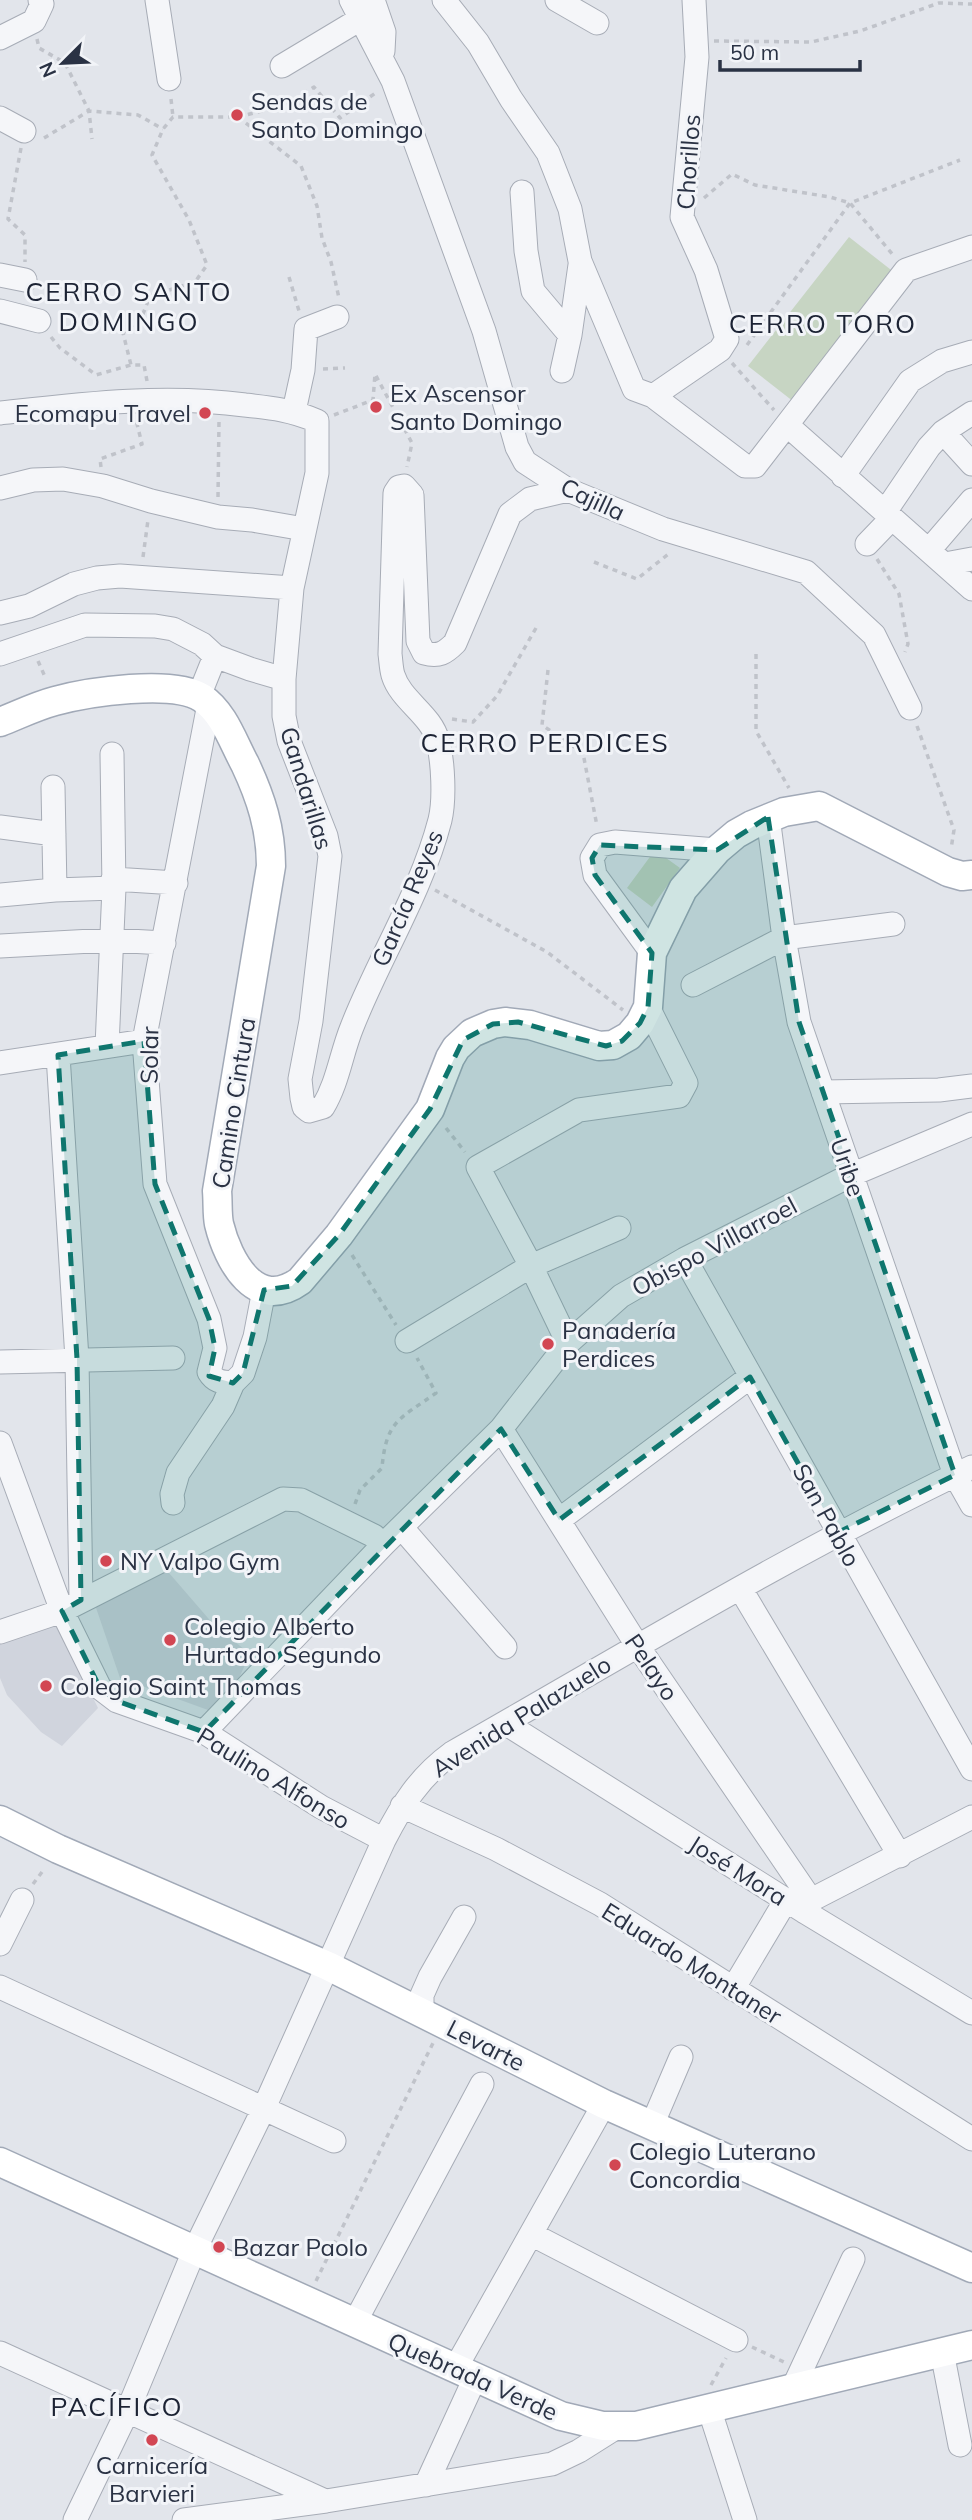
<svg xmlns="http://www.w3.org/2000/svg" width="972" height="2520" viewBox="0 0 972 2520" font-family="Mulish,sans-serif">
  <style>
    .built { fill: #d0d4dd }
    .green { fill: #c7d5c3 }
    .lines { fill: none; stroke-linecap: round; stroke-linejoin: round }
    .minor-casing { stroke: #a7acb6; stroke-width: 25 }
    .major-casing { stroke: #a1a9b7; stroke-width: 31 }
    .path { stroke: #c0c3ca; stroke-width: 3.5; stroke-dasharray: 5 5; stroke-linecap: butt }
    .minor { stroke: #f5f6f9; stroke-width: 23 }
    .major { stroke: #fff; stroke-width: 28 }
    .marked { fill: #0f766e; fill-opacity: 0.2; stroke: #0f766e; stroke-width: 5; stroke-dasharray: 14 9; stroke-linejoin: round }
    .poi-dot { fill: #d24653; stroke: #f2f4f8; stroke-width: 2.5 }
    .labels { text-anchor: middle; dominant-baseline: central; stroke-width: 6; stroke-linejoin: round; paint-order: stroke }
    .poi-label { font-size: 24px; fill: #2a3244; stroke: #f2f4f8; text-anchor: start }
    .street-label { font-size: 24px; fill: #2a3244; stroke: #f2f4f8 }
    .neighbourhood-label { font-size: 26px; letter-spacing: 2px; fill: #1c2334; stroke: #f2f4f8 }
  </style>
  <rect width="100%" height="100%" fill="#e2e5eb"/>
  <path class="built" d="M 163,1566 L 214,1625 L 250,1654 L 239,1678 L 208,1710 L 120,1678 L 93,1599 Z
    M 55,1621 L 98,1708 L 62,1746 L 41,1732 L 7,1695 L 0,1678 L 0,1637 Z"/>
  <path class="green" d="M 849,237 L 895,273 L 794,402 L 748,366 Z
    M 655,850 L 680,868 L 652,907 L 627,888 Z"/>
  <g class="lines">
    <g class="minor-casing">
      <path id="minor" d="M 157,0 L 169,79
        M 351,0 L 393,81 L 484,331 L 517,447 L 525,462 L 568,490 L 663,529 L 806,572 L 874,635 L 910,708
        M 373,0 L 384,32 L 383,51
        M 444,0 L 478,43 L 511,99 L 548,153 L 570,209 L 580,261 L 634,389 L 653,396 L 745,466 L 755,466 L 906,270 L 972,247
        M 557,0 L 597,23
        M 0,38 L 34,21 L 42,4 L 40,0
        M 282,66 L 362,18
        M 0,118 L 24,131
        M 522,192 L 526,251 L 533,291 L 570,335
        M 0,275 L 25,280
        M 0,311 L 39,321
        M 562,371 L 570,335 L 580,265
        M 653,396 L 720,350 L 727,339 L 706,270 L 682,217 L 697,57 L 694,0
        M 294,411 L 303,370 L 306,329 L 337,317
        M 0,413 C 82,404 163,394 245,405 C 273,408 291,410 317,421 L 317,473 L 292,588 L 284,679 L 284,716 L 289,741 L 326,836 L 330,856 L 311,1021 L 300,1079 L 302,1098 L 304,1107 L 309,1111 L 323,1107 C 338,1082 341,1054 352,1027 C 379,958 421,893 440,820 C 445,799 443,762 438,741 C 431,714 401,701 393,675 C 391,668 391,661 390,654 L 395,493 L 399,487 L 404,486 L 412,495 L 418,641 L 424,653 C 439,657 445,653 455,643 L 510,514 L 530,499 L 568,490
        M 787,425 L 972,589
        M 943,432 L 972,464
        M 843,476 L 910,381 L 942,361 L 972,352
        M 0,488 L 33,480 L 63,479 L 103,486 L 151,501 L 218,517 L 252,520 L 304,529
        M 885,512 L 929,447 L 943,432 L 972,413
        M 867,544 L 892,518
        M 930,549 L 972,500
        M 945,564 L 972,559
        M 0,613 L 29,606 L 74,584 L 97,578 L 120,576 L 292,588
        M 0,654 L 85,625 L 155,626 L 173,629 L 202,644 L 215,656 L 250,669 L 284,679
        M 199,696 L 215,656
        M 209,704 L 144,1041 L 155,1184 L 209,1319 L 215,1348 L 209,1372 C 215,1382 222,1382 233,1383
        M 53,787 L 55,890
        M 768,817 L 784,938 L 799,1022 L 955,1475 L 972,1505
        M 0,827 L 54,834
        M 113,879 L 176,883
        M 0,895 L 55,890 L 114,888
        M 0,946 L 111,940 L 164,943
        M 652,953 L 595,875 L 592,858 L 600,845 L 615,842 L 717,850
        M 693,985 L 784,938 L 893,924
        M 107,1046 L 114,888 L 112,754
        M 58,1055 L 77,1359 L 81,1600
        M 0,1063 L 144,1041
        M 823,1092 L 939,1090 L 972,1086
        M 685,1259 L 972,1769
        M 407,1341 L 531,1266 L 619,1228
        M 568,1343 L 531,1266 L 478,1167 L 579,1110 L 679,1096 L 686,1083 L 648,1007
        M 0,1362 L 173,1358
        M 501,1429 L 637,1645 L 811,1900
        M 0,1443 L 62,1611 L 100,1688 L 117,1701 L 204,1732 L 321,1807 L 384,1840
        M 173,1503 L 172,1494 L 178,1473 L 223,1406 L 233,1383 L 243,1373 L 255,1337 L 264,1290
        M 559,1520 L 750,1377
        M 402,1528 L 505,1647
        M 740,1588 L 900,1856
        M 0,1632 L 62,1611 L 283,1499 L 301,1500 L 374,1536
        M 505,1723 L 805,1912 L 972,2013
        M 204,1732 L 384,1544 L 501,1429 L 568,1343 L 621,1296 L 685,1259 L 851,1175 L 972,1124
        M 402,1806 L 496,1849 L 600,1904 L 972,2139
        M 805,1912 L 811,1900 L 972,1817
        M 0,1944 L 22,1900
        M 0,1987 L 334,2141
        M 733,1989 L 786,1900
        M 422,2012 L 422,1995 L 430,1977 L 464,1917
        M 652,2125 L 681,2057
        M 531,2234 L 736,2340
        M 354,2324 L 482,2084
        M 942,2352 L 960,2445
        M 0,2353 L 325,2501
        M 455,2369 L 604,2104
        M 793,2388 L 853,2259
        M 709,2408 L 745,2520
        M 426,2485 L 475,2378
        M 75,2520 L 128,2410 L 194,2251 L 263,2110 L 384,1840 C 402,1805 419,1777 452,1753 C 624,1655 793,1552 972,1467
        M 184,2520 L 326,2501 L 552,2464 L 579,2451 L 617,2427"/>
    </g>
    <g class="major-casing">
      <path id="major" d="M 0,722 C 18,715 36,706 55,701 C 88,692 173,679 202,698 C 224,713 233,742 245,764 C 261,798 271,829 271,866 L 217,1191 C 218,1202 217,1214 219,1224 C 228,1261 256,1313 300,1281 L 339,1235 L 430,1109 L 450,1058 L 456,1048 L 472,1033 L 493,1024 L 505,1022 L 530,1025 L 599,1046 L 613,1045 L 629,1036 L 640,1023 L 648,1007 L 652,953 L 683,889 L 717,850 L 736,834 L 752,825 L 784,812 L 819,806 L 948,872 L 962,876 L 972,875
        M 0,1820 L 58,1849 L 328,1966 L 604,2104 L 972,2268
        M 0,2162 L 561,2416 L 603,2426 L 636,2426 L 972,2345"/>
    </g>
    <path class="path" d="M 37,39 L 39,48 L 65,63 L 89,111 L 92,139
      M 714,41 L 811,42 L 860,31 L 939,3 L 972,4
      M 171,99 L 173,117
      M 238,117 L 301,166 L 317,206 L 322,238 L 331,262 L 339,298
      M 44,138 L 89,111 L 138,115 L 163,129
      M 21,148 L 8,219 L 25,235 L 25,262
      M 704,198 L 732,174 L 755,185 L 830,197 L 850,203 L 893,255
      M 289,277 L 299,311
      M 51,337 L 60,348 L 96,375 L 131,365
      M 747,345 L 850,203 L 960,160
      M 732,363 L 774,410
      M 323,369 L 345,368
      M 147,381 L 144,365 L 131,365 L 123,333 L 141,319 L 150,296 L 195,282 L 207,265 L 189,220 L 152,155 L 163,129 L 173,117 L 238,117 L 289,104 L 314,87 L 340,118 L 377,92
      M 334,415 L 373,400 L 375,374 L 412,443 L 407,467
      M 101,467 L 100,459 L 142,444 L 136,420
      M 218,497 L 219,421
      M 143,557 L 148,520
      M 877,559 L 899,594 L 908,644 L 905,652
      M 594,562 L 637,579 L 671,552
      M 756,654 L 756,731 L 789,788
      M 38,661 L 46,679
      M 548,670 L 542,725 L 583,753 L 597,826
      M 452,719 L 473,722 L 497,696 L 536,628
      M 917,726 L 954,830 L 951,849
      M 435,890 L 547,952 L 623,1010
      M 446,1128 L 465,1152
      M 352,1255 L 396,1325
      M 355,1504 L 360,1490 L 382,1468 C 386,1420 400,1419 436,1393 L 417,1358
      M 33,1884 L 45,1868
      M 316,2281 L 433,2043
      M 752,2347 L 784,2362
      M 711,2385 L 726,2358"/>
    <use href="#minor" class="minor"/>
    <use href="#major" class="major"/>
  </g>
  <path class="marked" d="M 768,817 L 799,1022 L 955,1475 L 837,1533 L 750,1377 L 559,1520 L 501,1429 L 204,1732 L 117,1701 L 100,1688 L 62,1611 L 81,1600 L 77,1359 L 58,1055 L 144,1041 L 155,1184 L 209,1319 L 215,1348 L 209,1376 L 233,1383 L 243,1373 L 264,1290 L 292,1286 L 339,1235 L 430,1109 L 463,1040 L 493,1024 L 518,1022 L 606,1046 L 622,1041 L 640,1023 L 648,1007 L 652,953 L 595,875 L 592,858 L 600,845 L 717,850 Z"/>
  <g class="poi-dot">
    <circle cx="237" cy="115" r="7"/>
    <circle cx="376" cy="407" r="7"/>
    <circle cx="205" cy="413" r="7"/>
    <circle cx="548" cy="1344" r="7"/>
    <circle cx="106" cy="1561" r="7"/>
    <circle cx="170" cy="1640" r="7"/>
    <circle cx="46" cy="1686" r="7"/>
    <circle cx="615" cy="2165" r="7"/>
    <circle cx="219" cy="2247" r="7"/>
    <circle cx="152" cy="2440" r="7"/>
  </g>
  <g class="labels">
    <g class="poi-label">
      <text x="251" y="101">Sendas de<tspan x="251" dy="28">Santo Domingo</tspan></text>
      <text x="390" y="393">Ex Ascensor<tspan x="390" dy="28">Santo Domingo</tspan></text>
      <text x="191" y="413" text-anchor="end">Ecomapu Travel</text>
      <text x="562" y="1330">Panadería<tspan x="562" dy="28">Perdices</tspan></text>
      <text x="120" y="1561">NY Valpo Gym</text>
      <text x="184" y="1626">Colegio Alberto<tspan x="184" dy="28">Hurtado Segundo</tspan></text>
      <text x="60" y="1686">Colegio Saint Thomas</text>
      <text x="629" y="2151">Colegio Luterano<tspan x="629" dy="28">Concordia</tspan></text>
      <text x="233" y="2247">Bazar Paolo</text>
      <text x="152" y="2465" text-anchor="middle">Carnicería<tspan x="152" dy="28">Barvieri</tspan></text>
    </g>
    <g class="street-label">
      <text transform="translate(688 162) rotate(-86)">Chorillos</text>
      <text transform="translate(593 499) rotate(25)">Cajilla</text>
      <text transform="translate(307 788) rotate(73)">Gandarillas</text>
      <text transform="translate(407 898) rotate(-67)">García Reyes</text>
      <text transform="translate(149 1055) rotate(-89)">Solar</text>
      <text transform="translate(233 1103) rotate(-81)">Camino Cintura</text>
      <text transform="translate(848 1167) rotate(71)">Uribe</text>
      <text transform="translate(714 1246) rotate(-28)">Obispo Villarroel</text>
      <text transform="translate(827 1515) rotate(61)">San Pablo</text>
      <text transform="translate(652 1667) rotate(56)">Pelayo</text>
      <text transform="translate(521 1716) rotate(-32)">Avenida Palazuelo</text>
      <text transform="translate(274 1778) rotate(31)">Paulino Alfonso</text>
      <text transform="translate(738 1870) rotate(32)">José Mora</text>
      <text transform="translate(692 1963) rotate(32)">Eduardo Montaner</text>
      <text transform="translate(486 2045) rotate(27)">Levarte</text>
      <text transform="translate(473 2376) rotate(24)">Quebrada Verde</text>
    </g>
    <g class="neighbourhood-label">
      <text x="129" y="291">CERRO SANTO<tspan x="129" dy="30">DOMINGO</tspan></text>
      <text x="823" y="323">CERRO TORO</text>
      <text x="545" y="742">CERRO PERDICES</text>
      <text x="117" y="2406">PACÍFICO</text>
    </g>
  </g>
  <g transform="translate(63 63) rotate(246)" stroke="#f2f4f8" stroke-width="5" paint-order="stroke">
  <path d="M0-5L12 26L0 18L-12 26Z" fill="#2a3244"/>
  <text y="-10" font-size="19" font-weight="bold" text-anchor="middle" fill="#2a3244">N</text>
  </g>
  <path d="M720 60v10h140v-10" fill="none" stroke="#2a3244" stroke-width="3.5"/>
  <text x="730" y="60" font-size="21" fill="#2a3244" stroke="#f2f4f8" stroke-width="5" paint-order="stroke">50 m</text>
</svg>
